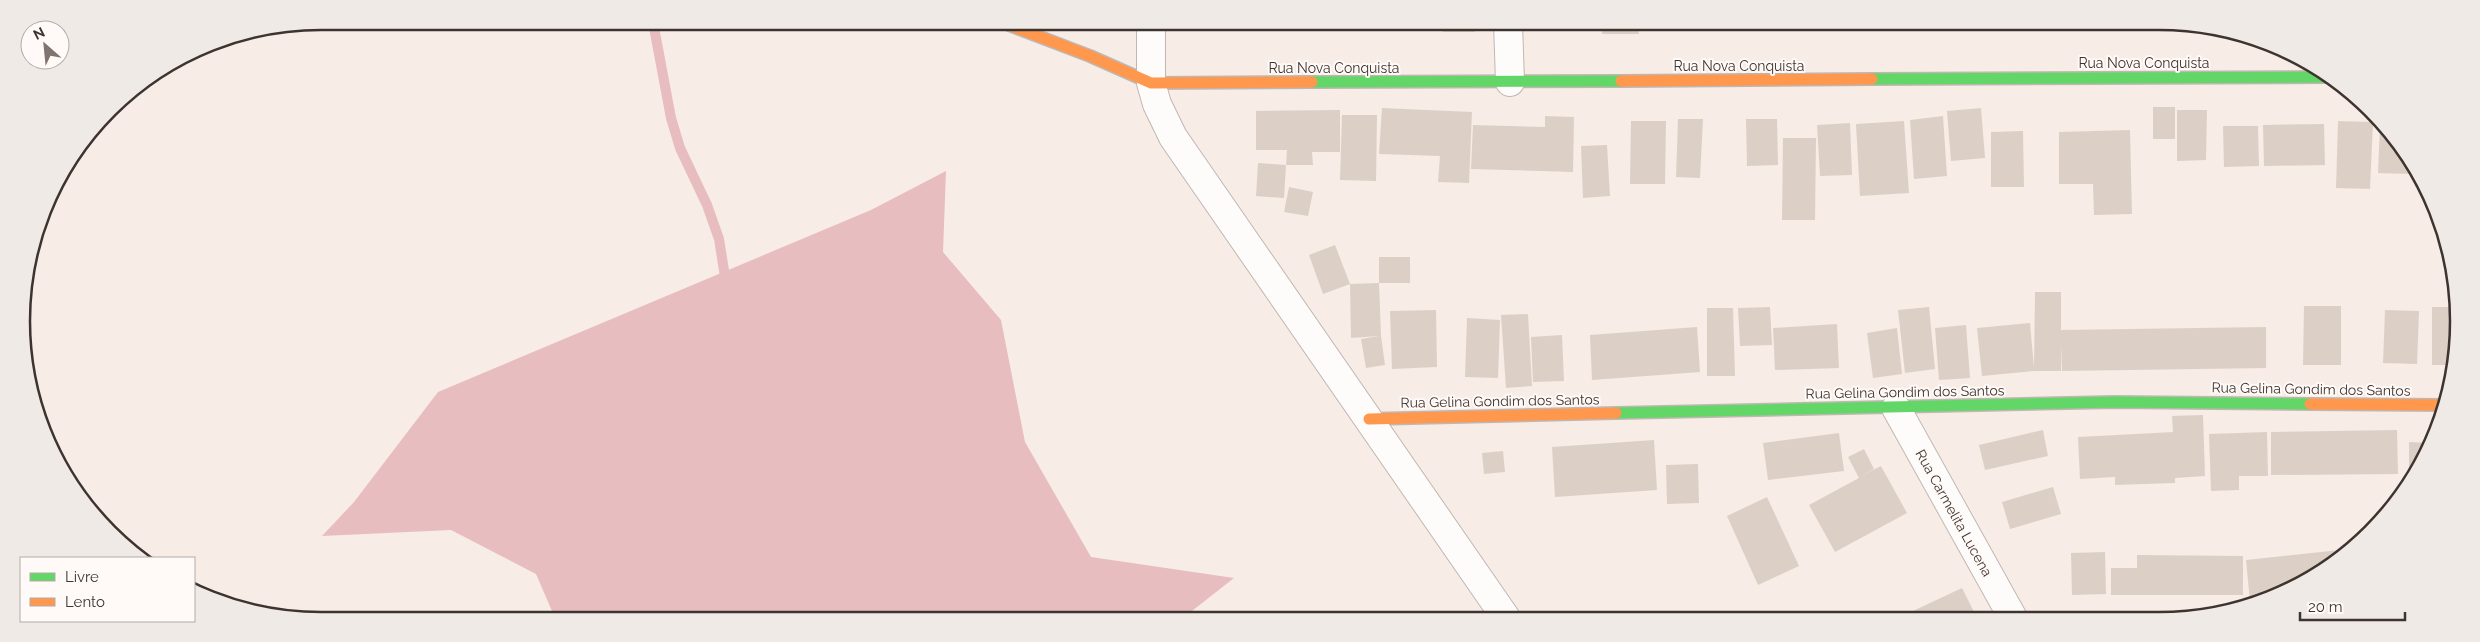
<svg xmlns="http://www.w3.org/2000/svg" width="2480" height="642" viewBox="0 0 2480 642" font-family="Raleway,sans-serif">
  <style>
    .water { fill: #e8bdc0 }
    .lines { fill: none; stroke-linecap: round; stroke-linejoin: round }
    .stream { stroke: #e8bdc0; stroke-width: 10 }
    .building { fill: #dcd0c6 }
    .street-casing { stroke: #c1b7b2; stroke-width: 30 }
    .fast-casing { stroke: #c1b7b2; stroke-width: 14 }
    .slow-casing { stroke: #c1b7b2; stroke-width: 14 }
    .street { stroke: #fefcfb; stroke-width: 28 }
    .fast { stroke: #63d668; stroke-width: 11 }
    .slow { stroke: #ff974d; stroke-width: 11 }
    .labels { text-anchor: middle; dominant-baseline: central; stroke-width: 4; stroke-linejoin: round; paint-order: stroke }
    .street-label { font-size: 14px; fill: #3e342f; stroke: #fffaf7 }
    .rim { fill: none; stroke: #3e342f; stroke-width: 2.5 }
  </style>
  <rect width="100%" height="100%" fill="#f7ece6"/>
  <path class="water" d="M 946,171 L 943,252 L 1001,320 L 1025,442 L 1091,557 L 1234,578 L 1183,618 L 555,618 L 536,574 L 451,530 L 322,536 L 354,502 L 438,392 L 871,210 Z"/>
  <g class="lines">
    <path class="stream" d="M 653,22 L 671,118 L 680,148 L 707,205 L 719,239 L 726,283"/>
  </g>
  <path class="building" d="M 1372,23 L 1406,23 L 1406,25 L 1372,26 Z
    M 1442,23 L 1475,23 L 1475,32 L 1443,32 Z
    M 1518,23 L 1545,23 L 1545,30 L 1518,30 Z
    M 1602,23 L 1638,23 L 1639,34 L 1602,34 Z
    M 2153,107 L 2175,107 L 2175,139 L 2153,139 Z
    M 1382,108 L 1472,112 L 1469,183 L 1438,182 L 1440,156 L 1379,154 Z
    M 1981,108 L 1985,158 L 1951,161 L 1947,111 Z
    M 1340,110 L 1340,152 L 1312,152 L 1313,165 L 1286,165 L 1287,150 L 1256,150 L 1256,111 Z
    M 2177,110 L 2207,110 L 2206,160 L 2177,161 Z
    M 1342,115 L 1377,115 L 1376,181 L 1340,180 Z
    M 1545,116 L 1574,117 L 1573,172 L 1471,169 L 1473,125 L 1545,127 Z
    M 1943,116 L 1947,176 L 1914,179 L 1910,120 Z
    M 1678,119 L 1703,119 L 1700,178 L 1676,177 Z
    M 1746,119 L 1777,119 L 1778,165 L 1747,166 Z
    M 1631,121 L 1666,121 L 1665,184 L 1630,184 Z
    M 1904,121 L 1909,193 L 1860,196 L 1856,124 Z
    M 2338,121 L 2373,122 L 2370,189 L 2336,188 Z
    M 1850,123 L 1852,175 L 1820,176 L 1817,125 Z
    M 2324,124 L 2325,165 L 2264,166 L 2263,125 Z
    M 2380,124 L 2397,139 L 2411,168 L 2411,174 L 2378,173 Z
    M 2223,126 L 2258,126 L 2259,166 L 2224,167 Z
    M 2130,130 L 2132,214 L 2094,215 L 2093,184 L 2059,184 L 2059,132 Z
    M 2023,131 L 2024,187 L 1991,187 L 1991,132 Z
    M 1783,138 L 1816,138 L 1815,220 L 1782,220 Z
    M 1607,145 L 1610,196 L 1583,198 L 1581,146 Z
    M 1258,163 L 1286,165 L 1284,198 L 1256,196 Z
    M 2416,177 L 2421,187 L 2415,187 Z
    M 1289,187 L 1313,192 L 1308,216 L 1284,212 Z
    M 1335,245 L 1350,284 L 1323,294 L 1309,255 Z
    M 1379,257 L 1410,257 L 1410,283 L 1379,283 Z
    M 1379,283 L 1381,336 L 1385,365 L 1366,368 L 1361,339 L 1379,336 L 1351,338 L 1350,284 Z
    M 2035,292 L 2061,292 L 2061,330 L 2266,327 L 2266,368 L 2062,371 L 2061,344 L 2061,371 L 2034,371 L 1982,376 L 1977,328 L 2030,323 L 2034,368 Z
    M 2304,306 L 2341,306 L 2341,365 L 2303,365 Z
    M 1770,307 L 1772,345 L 1740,346 L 1738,308 Z
    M 1929,307 L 1935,369 L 1905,373 L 1898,310 Z
    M 2432,307 L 2453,307 L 2455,365 L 2432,365 Z
    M 1707,308 L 1733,308 L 1735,376 L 1707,376 Z
    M 1436,310 L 1437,367 L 1392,369 L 1390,311 Z
    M 2385,310 L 2419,311 L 2417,364 L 2383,363 Z
    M 1528,314 L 1532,386 L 1506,388 L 1501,315 Z
    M 1467,318 L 1500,320 L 1498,378 L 1465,377 Z
    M 1837,324 L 1839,368 L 1775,370 L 1773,328 Z
    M 1966,325 L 1970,378 L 1939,380 L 1935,328 Z
    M 1697,327 L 1700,372 L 1592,380 L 1590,335 Z
    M 1897,328 L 1902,374 L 1873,378 L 1867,333 Z
    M 1562,335 L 1564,381 L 1533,382 L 1531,337 Z
    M 2203,415 L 2205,476 L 2175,478 L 2175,483 L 2115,485 L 2115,477 L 2080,479 L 2078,437 L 2173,432 L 2172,416 Z
    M 2043,430 L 2048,456 L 1985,470 L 1979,445 Z
    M 2397,430 L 2398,474 L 2271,475 L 2271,432 Z
    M 2267,432 L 2268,476 L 2239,476 L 2239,490 L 2211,491 L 2209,434 Z
    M 1839,433 L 1844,471 L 1768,480 L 1763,443 Z
    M 1654,440 L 1657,490 L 1555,497 L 1552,447 Z
    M 2409,442 L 2431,443 L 2428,454 L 2409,480 Z
    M 1864,449 L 1874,469 L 1861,476 L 1881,466 L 1907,513 L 1835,552 L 1809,505 L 1859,478 L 1848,457 Z
    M 1503,451 L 1505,472 L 1484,474 L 1482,453 Z
    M 1698,464 L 1699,503 L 1667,504 L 1666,465 Z
    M 2053,487 L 2061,514 L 2010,529 L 2002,502 Z
    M 1767,497 L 1799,566 L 1758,585 L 1727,516 Z
    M 2349,549 L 2291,590 L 2250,602 L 2246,560 Z
    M 2105,552 L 2106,594 L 2072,595 L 2071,553 Z
    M 2137,555 L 2243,556 L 2243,595 L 2111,595 L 2111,568 L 2137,568 Z
    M 1962,588 L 1977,618 L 1917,618 L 1913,611 Z"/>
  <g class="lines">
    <g class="street-casing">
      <path id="street" d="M 1151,22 L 1151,83 L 1157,104 L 1173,137 L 1506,618
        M 1508,23 L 1510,82
        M 1896,408 L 2013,618"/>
    </g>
    <g class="fast-casing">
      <path id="fast" d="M 1872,79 L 2327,77
        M 1312,82 L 1621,81
        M 1616,413 L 2115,402 L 2310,404"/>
    </g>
    <g class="slow-casing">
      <path id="slow" d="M 1001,22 L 1090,56 L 1151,83 L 1312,82
        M 1621,81 L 1872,79
        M 2310,404 L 2442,405
        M 1369,419 L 1616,413"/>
    </g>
    <use href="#street" class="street"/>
    <use href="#fast" class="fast"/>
    <use href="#slow" class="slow"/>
  </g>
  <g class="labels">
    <g class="street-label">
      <text x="2144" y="63">Rua Nova Conquista</text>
      <text x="1739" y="66">Rua Nova Conquista</text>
      <text x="1334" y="68">Rua Nova Conquista</text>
      <text transform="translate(2311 389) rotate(1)">Rua Gelina Gondim dos Santos</text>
      <text transform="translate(1905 392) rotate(-1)">Rua Gelina Gondim dos Santos</text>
      <text transform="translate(1500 401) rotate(-1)">Rua Gelina Gondim dos Santos</text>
      <text transform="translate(1954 513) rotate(61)">Rua Carmelita Lucena</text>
    </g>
  </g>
  <path d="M0 0H2480V642H0ZM321 30H2159A291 291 0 0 1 2450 321V321A291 291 0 0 1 2159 612H321A291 291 0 0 1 30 321V321A291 291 0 0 1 321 30Z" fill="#f0eae7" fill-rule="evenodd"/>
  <path class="rim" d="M321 30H2159A291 291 0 0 1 2450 321V321A291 291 0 0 1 2159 612H321A291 291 0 0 1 30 321V321A291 291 0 0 1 321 30Z"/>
  <rect x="20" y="557" width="175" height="65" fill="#fffaf7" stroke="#b2aba7"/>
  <rect x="30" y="573" width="25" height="8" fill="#63d668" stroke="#b2aba7"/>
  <text x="65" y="582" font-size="15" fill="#3e342f">Livre</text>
  <rect x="30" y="598" width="25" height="8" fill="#ff974d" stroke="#b2aba7"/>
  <text x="65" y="607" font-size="15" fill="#3e342f">Lento</text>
  <g transform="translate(45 45) rotate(333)"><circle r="24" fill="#fffaf7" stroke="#b2aba7"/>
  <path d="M0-4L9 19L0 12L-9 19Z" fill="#7f746f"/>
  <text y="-8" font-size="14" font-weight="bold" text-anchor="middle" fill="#3e342f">N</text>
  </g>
  <path d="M2300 612v8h105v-8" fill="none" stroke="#3e342f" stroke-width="2.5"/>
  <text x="2308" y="612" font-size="15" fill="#3e342f" stroke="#fffaf7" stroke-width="4" paint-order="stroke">20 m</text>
</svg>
